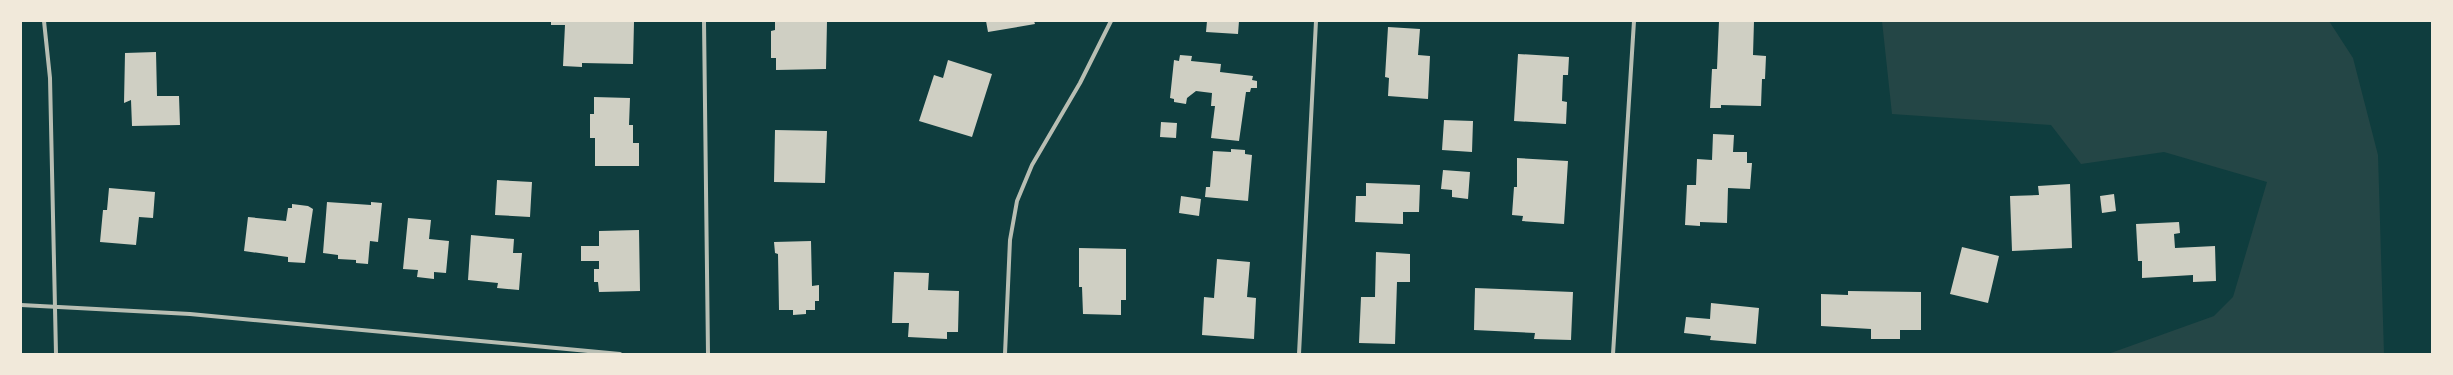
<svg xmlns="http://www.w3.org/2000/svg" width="2453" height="375" viewBox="0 0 2453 375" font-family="Arial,sans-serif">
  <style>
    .green { fill: #244646 }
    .building { fill: #cfcfc3 }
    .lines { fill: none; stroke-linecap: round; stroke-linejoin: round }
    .minor { stroke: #b8beb3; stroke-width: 4 }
  </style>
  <rect width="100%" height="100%" fill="#0f3d3e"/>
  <path class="green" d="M 1882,21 L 2329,21 L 2353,58 L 2378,155 L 2384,354 L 2108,354 L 2214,316 L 2233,297 L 2267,182 L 2164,152 L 2081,164 L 2051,125 L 1892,114 Z"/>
  <path class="building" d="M 551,21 L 634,22 L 633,64 L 582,63 L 582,67 L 563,66 L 565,25 L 551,25 Z
    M 775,21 L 827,21 L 826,69 L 776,70 L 776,58 L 771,58 L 771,31 L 775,30 Z
    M 986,21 L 1034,21 L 1035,24 L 988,32 Z
    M 1207,21 L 1239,21 L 1238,34 L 1206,32 Z
    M 1719,21 L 1754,21 L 1753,55 L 1766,56 L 1765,79 L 1762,79 L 1761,106 L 1721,105 L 1721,108 L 1710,108 L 1712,69 L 1717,69 Z
    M 1388,27 L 1420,29 L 1418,55 L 1430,56 L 1428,99 L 1388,96 L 1389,78 L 1385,77 Z
    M 156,52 L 157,96 L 179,96 L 180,125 L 132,126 L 131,100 L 124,103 L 125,53 Z
    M 1518,54 L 1569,57 L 1568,75 L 1563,75 L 1562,101 L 1567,102 L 1566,124 L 1514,121 Z
    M 1180,55 L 1192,56 L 1191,61 L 1221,64 L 1220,72 L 1253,76 L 1252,80 L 1257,81 L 1257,88 L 1251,88 L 1250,92 L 1246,92 L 1239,141 L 1211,138 L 1215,106 L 1211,106 L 1212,93 L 1196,91 L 1187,98 L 1186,104 L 1174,102 L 1174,99 L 1170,98 L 1174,60 L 1179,61 Z
    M 948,60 L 992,74 L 972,137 L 919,121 L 934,75 L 943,78 Z
    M 594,97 L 630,98 L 629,125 L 633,125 L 633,143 L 639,143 L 639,166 L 595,166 L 595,138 L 590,138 L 590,114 L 594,114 Z
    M 1444,120 L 1473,121 L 1472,152 L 1442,150 Z
    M 1161,122 L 1177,123 L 1176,138 L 1160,137 Z
    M 775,130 L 827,131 L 825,183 L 774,182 Z
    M 1713,134 L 1734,135 L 1733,152 L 1747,152 L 1747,163 L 1752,163 L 1750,189 L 1728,188 L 1727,223 L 1700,222 L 1700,226 L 1685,225 L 1687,185 L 1696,185 L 1697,159 L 1712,160 Z
    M 1231,149 L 1245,150 L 1245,154 L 1252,155 L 1248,201 L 1205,197 L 1206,187 L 1210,187 L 1213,151 L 1231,152 Z
    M 1517,158 L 1568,161 L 1564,224 L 1522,221 L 1523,216 L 1512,215 L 1514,187 L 1517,187 Z
    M 1443,170 L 1470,172 L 1468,199 L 1452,197 L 1452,190 L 1441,189 Z
    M 497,180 L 532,182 L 530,217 L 495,215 Z
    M 1366,183 L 1420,185 L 1419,212 L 1403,212 L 1403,224 L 1355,222 L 1356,196 L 1366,196 Z
    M 2070,184 L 2072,248 L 2012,251 L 2010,196 L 2039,195 L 2038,186 Z
    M 109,188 L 155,192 L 153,218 L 139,217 L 136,245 L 100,242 L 103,210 L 107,210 Z
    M 2114,194 L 2116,211 L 2102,213 L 2100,196 Z
    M 1181,196 L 1201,199 L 1199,216 L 1179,213 Z
    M 327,202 L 371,205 L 371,202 L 382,203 L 378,242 L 370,241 L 368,264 L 356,263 L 356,260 L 338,259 L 338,255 L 323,253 Z
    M 292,204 L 308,206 L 313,209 L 305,263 L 288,262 L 288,257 L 244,251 L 248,217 L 286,221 L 288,208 L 292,208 Z
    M 408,218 L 431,220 L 429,239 L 449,241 L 446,273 L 434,272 L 434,279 L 417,277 L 418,270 L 403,269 Z
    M 2179,222 L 2180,233 L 2174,234 L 2175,248 L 2215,246 L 2216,281 L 2193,282 L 2193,275 L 2142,278 L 2142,261 L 2138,261 L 2136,224 Z
    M 639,230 L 640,291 L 599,292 L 598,282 L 594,282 L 594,269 L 599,269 L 599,261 L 581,261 L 581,246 L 599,246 L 599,231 Z
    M 471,235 L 514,239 L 513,253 L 522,253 L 519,290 L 497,288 L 498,283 L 468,280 Z
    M 811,241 L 812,286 L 819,285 L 819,301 L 815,301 L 815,310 L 806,310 L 806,314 L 793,315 L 793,310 L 779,310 L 778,254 L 775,253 L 774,242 Z
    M 1962,247 L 1999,256 L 1988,303 L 1950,294 Z
    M 1079,248 L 1126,249 L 1126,300 L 1121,300 L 1121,315 L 1083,314 L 1082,287 L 1079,287 Z
    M 1376,252 L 1410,254 L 1410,282 L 1397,282 L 1395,344 L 1359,343 L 1361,297 L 1375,297 Z
    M 1217,259 L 1250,262 L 1247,297 L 1256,298 L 1254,339 L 1202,335 L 1204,297 L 1214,298 Z
    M 894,272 L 929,273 L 928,290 L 959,291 L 958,332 L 947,332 L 947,339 L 908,337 L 909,323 L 892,323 Z
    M 1475,288 L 1573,292 L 1571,340 L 1534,339 L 1535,333 L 1474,330 Z
    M 1848,291 L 1921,292 L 1921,330 L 1900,330 L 1900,339 L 1871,339 L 1871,329 L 1821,326 L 1821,294 L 1848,295 Z
    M 1711,303 L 1759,308 L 1756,344 L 1710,340 L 1711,336 L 1684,333 L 1686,317 L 1710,319 Z"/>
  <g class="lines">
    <path class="minor" d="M 44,21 L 50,78 L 56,354
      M 704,21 L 708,354
      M 21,305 L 190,314 L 620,354
      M 1005,354 L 1010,240 L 1017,201 L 1032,165 L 1080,83 L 1111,21
      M 1299,354 L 1316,21
      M 1613,354 L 1634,21"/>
  </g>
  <rect width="2453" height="375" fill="none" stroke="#f1e9da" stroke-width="44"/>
</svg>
